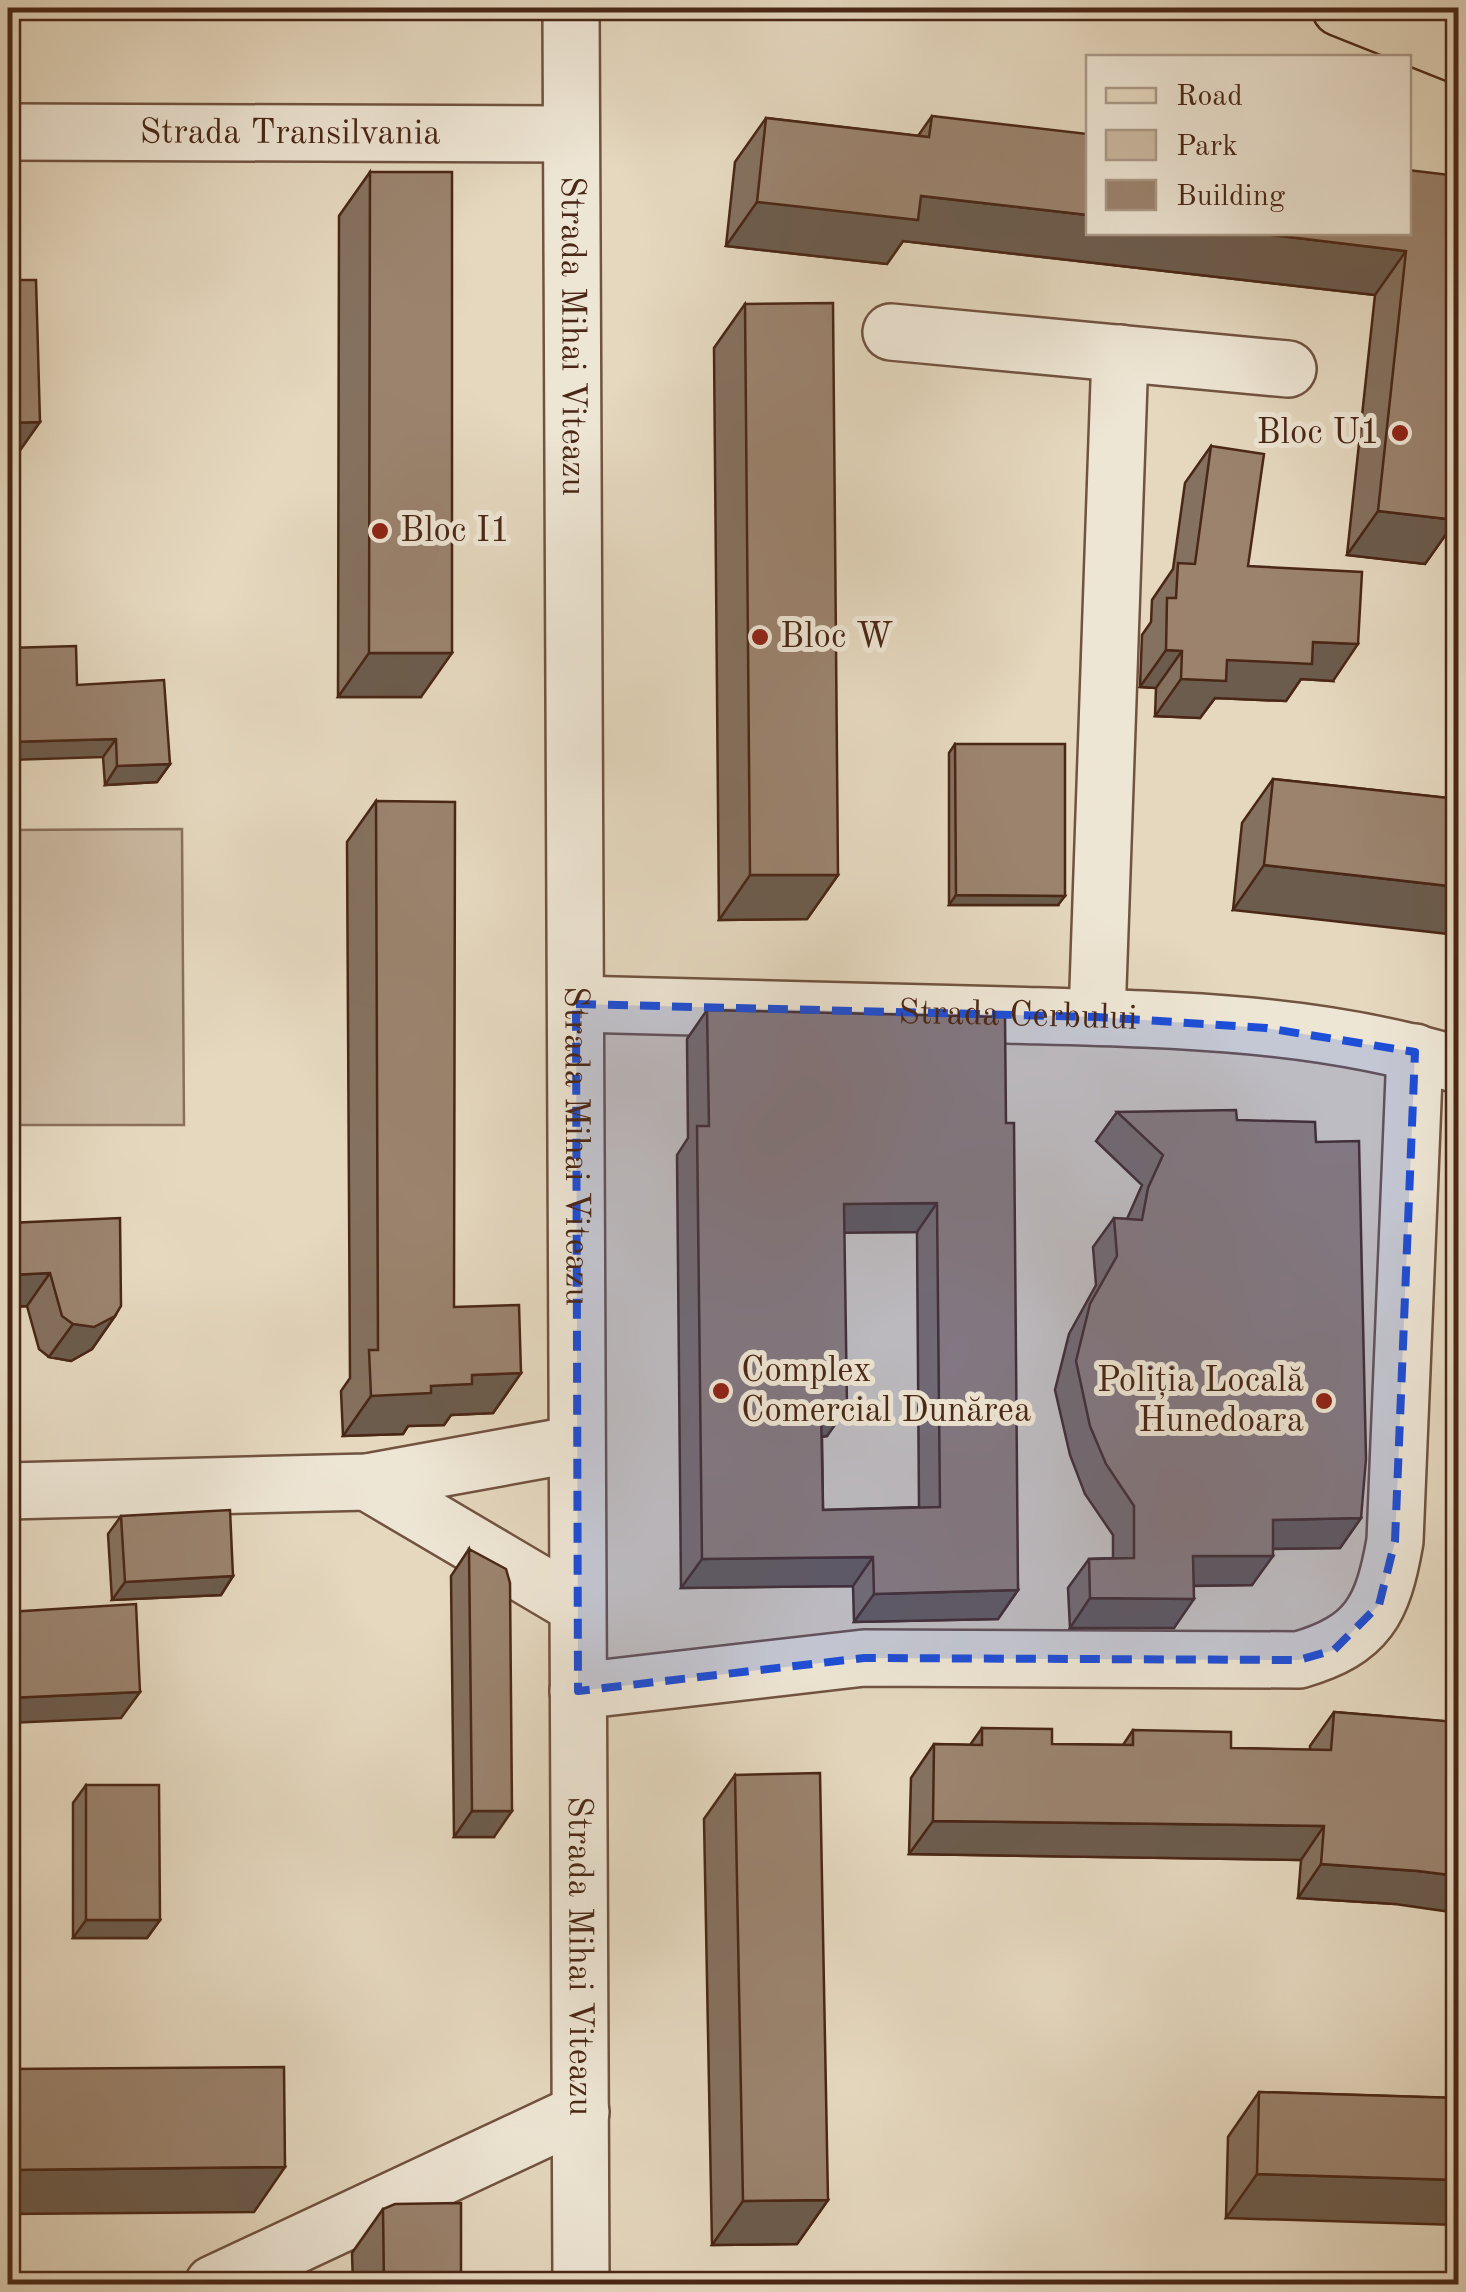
<svg xmlns="http://www.w3.org/2000/svg" width="1466" height="2292" viewBox="0 0 1466 2292" font-family="'Old Standard TT',serif">
  <style>
    .green { fill: #cbbaa2; stroke: #8a705c; stroke-width: 2.5 }
    .lines { fill: none; stroke-linecap: round; stroke-linejoin: round }
    .minor-casing { stroke: #715340; stroke-width: 60 }
    .primary-casing { stroke: #4a2716; stroke-width: 60 }
    .minor { stroke: #eee6d5; stroke-width: 55 }
    .primary { stroke: #e5d8bf; stroke-width: 55 }
    .wall { fill: #85715f; stroke: #4a2716; stroke-width: 2.5; fill-rule: evenodd }
    .shaded-wall { fill: #6c5c4d; stroke: #4a2716; stroke-width: 2.5 }
    .building { fill: #9b836e; stroke: #4a2716; stroke-width: 2.5; fill-rule: evenodd }
    .marked { fill: #1d4ed8; fill-opacity: 0.2; stroke: #1d4ed8; stroke-width: 8; stroke-dasharray: 20 12; stroke-linejoin: round }
    .poi-dot { fill: #8f2418; stroke: #eee6d5; stroke-width: 4 }
    .labels { text-anchor: middle; dominant-baseline: central; stroke-width: 10; stroke-linejoin: round; paint-order: stroke }
    .street-label { font-size: 35px; fill: #4a2716; stroke: #eee6d5 }
    .poi-label { font-size: 35px; fill: #4a2716; stroke: #eee6d5; text-anchor: start }
  </style>
  <rect width="100%" height="100%" fill="#e5d8bf"/>
  <filter id="stains"><feTurbulence type="fractalNoise" baseFrequency=".002" numOctaves="4"/><feColorMatrix values="0 0 0 0 .2 0 0 0 0 .09 0 0 0 0 .02 0 0 0 .5 -.17"/></filter>
  <radialGradient id="worn" r=".72"><stop offset=".6" stop-color="#630" stop-opacity="0"/><stop offset="1" stop-color="#630" stop-opacity=".3"/></radialGradient>
  <path class="green" d="M 182,829 L 184,1125 L 8,1125 L 8,830 Z"/>
  <g class="lines">
    <g class="minor-casing">
      <g id="minor">
        <path id="s1" d="M 571,8 L 581,2284"/>
        <path id="s2" d="M 8,132 L 571,134"/>
        <path d="M 891,332 L 1288,369"/>
        <path id="s3" d="M 576,1004 C 720,1009 864,1012 1008,1015 C 1158,1019 1314,1020 1458,1065"/>
        <path d="M 1097,1017 L 1120,353"/>
        <path d="M 367,1482 L 577,1606"/>
        <path d="M 8,1491 L 367,1482 L 576,1444"/>
        <path d="M 578,1691 L 864,1658 L 1299,1660 C 1368,1640 1383,1610 1395,1541 L 1415,1052"/>
        <path d="M 213,2284 L 581,2112"/>
      </g>
    </g>
    <g class="primary-casing">
      <path id="primary" d="M 1340,8 L 1458,55"/>
    </g>
    <use href="#minor" class="minor"/>
    <use href="#primary" class="primary"/>
  </g>
  <path class="wall" d="M 932,116 L 1408,232 L 1456,520 L 1425,564 L 1347,555 L 1375,295 L 903,241 L 887,264 L 726,246 L 735,162 L 766,118 L 918,136 Z
    M 370,172 L 421,697 L 338,697 L 339,216 Z
    M 745,304 L 838,875 L 807,919 L 719,920 L 714,348 Z
    M 1211,446 L 1248,566 L 1333,681 L 1301,679 L 1286,701 L 1215,698 L 1200,718 L 1155,716 L 1156,688 L 1140,687 L 1142,635 L 1151,622 L 1152,600 L 1173,569 L 1185,483 Z
    M 77,685 L 170,764 L 157,782 L 105,785 L 103,757 Z
    M 955,744 L 1058,905 L 949,905 L 949,753 Z
    M 1273,779 L 1458,799 L 1233,910 L 1242,823 Z
    M 376,801 L 454,1307 L 521,1373 L 493,1413 L 451,1415 L 444,1425 L 408,1426 L 403,1434 L 343,1436 L 341,1391 L 350,1378 L 347,842 Z
    M 707,1010 L 1006,1123 L 1018,1590 L 998,1619 L 854,1622 L 853,1586 L 681,1588 L 677,1155 L 688,1138 L 687,1039 ZM 844,1232 L 917,1232 L 919,1507 L 823,1510 L 822,1437 L 827,1436 Z
    M 1117,1112 L 1237,1120 L 1316,1142 L 1361,1518 L 1340,1548 L 1273,1549 L 1252,1585 L 1194,1586 L 1174,1628 L 1070,1628 L 1068,1588 L 1089,1559 L 1113,1558 L 1113,1535 L 1085,1494 L 1070,1455 L 1055,1390 L 1069,1334 L 1096,1285 L 1093,1247 L 1114,1218 L 1127,1219 L 1142,1185 L 1096,1141 Z
    M 8,1223 L 115,1316 L 92,1349 L 71,1361 L 49,1357 L 39,1349 L 27,1306 L 8,1307 Z
    M 121,1516 L 233,1576 L 221,1595 L 112,1600 L 108,1534 Z
    M 469,1549 L 494,1837 L 454,1837 L 451,1576 Z
    M 1334,1712 L 1453,1722 L 1456,1718 L 1395,1904 L 1298,1898 L 1301,1860 L 909,1854 L 911,1778 L 934,1744 L 970,1745 L 982,1728 L 1052,1744 L 1123,1745 L 1133,1730 L 1231,1748 L 1310,1750 L 1310,1746 Z
    M 735,1775 L 828,2200 L 797,2244 L 712,2245 L 704,1819 Z
    M 86,1785 L 160,1920 L 147,1938 L 73,1938 L 73,1803 Z
    M 1259,2092 L 1458,2098 L 1226,2218 L 1228,2137 Z
    M 383,2209 L 461,2284 L 353,2284 L 352,2253 Z"/>
  <path class="shaded-wall" d="M 8,8 L 332,8 L 329,12 L 8,18 Z
    M 921,196 L 1088,215 L 1088,232 L 1247,232 L 1406,251 L 1375,295 L 903,241 L 887,264 L 726,246 L 757,202 Z
    M 40,422 L 9,466 L 8,466 L 8,423 Z
    M 1378,511 L 1456,520 L 1425,564 L 1347,555 Z
    M 1313,642 L 1358,644 L 1333,681 L 1301,679 L 1286,701 L 1215,698 L 1200,718 L 1155,716 L 1181,679 L 1227,660 Z
    M 1166,650 L 1182,651 L 1156,688 L 1140,687 Z
    M 369,653 L 452,653 L 421,697 L 338,697 Z
    M 116,739 L 103,757 L 8,760 L 8,742 Z
    M 170,764 L 157,782 L 105,785 L 117,766 Z
    M 1264,865 L 1458,887 L 1458,935 L 1233,910 Z
    M 750,875 L 838,875 L 807,919 L 719,920 Z
    M 956,895 L 1065,896 L 1058,905 L 949,905 Z
    M 937,1203 L 917,1232 L 824,1233 L 844,1204 Z
    M 50,1273 L 27,1306 L 8,1307 L 8,1279 L 10,1275 Z
    M 115,1316 L 92,1349 L 71,1361 L 49,1357 L 73,1324 Z
    M 521,1373 L 493,1413 L 451,1415 L 444,1425 L 408,1426 L 403,1434 L 343,1436 L 371,1396 L 431,1386 L 472,1375 Z
    M 821,1408 L 847,1408 L 827,1436 L 801,1437 Z
    M 1361,1518 L 1340,1548 L 1252,1549 L 1273,1520 Z
    M 1193,1556 L 1273,1556 L 1252,1585 L 1172,1586 Z
    M 873,1557 L 853,1586 L 681,1588 L 702,1559 Z
    M 233,1576 L 221,1595 L 112,1600 L 125,1582 Z
    M 1018,1590 L 998,1619 L 854,1622 L 874,1594 Z
    M 1090,1598 L 1194,1599 L 1174,1628 L 1070,1628 Z
    M 140,1692 L 121,1718 L 8,1723 L 8,1698 Z
    M 472,1811 L 512,1811 L 494,1837 L 454,1837 Z
    M 933,1821 L 1324,1826 L 1301,1860 L 909,1854 Z
    M 1321,1864 L 1418,1871 L 1458,1876 L 1458,1913 L 1395,1904 L 1298,1898 Z
    M 86,1920 L 160,1920 L 147,1938 L 73,1938 Z
    M 285,2167 L 254,2212 L 8,2214 L 8,2170 Z
    M 1257,2174 L 1458,2180 L 1458,2225 L 1226,2218 Z
    M 828,2200 L 797,2244 L 712,2245 L 743,2201 Z"/>
  <path class="building" d="M 932,116 L 1088,134 L 1088,215 L 921,196 L 918,220 L 757,202 L 766,118 L 929,137 Z
    M 1408,170 L 1458,176 L 1458,499 L 1456,520 L 1378,511 L 1406,251 L 1247,232 L 1408,232 Z
    M 370,172 L 452,172 L 452,653 L 369,653 Z
    M 8,280 L 36,280 L 40,422 L 8,423 Z
    M 833,303 L 838,875 L 750,875 L 745,304 Z
    M 1211,446 L 1264,454 L 1248,566 L 1362,572 L 1358,644 L 1313,642 L 1312,664 L 1227,660 L 1226,681 L 1181,679 L 1182,651 L 1166,650 L 1167,598 L 1176,598 L 1178,563 L 1195,564 Z
    M 76,646 L 77,685 L 164,680 L 170,764 L 117,766 L 116,739 L 8,742 L 8,648 Z
    M 955,744 L 1065,744 L 1065,896 L 956,895 Z
    M 1273,779 L 1458,799 L 1458,887 L 1264,865 Z
    M 376,801 L 455,802 L 454,1307 L 519,1305 L 521,1373 L 472,1375 L 472,1384 L 431,1386 L 431,1393 L 371,1396 L 369,1350 L 378,1350 Z
    M 707,1010 L 1005,1017 L 1006,1123 L 1014,1123 L 1018,1590 L 874,1594 L 873,1557 L 702,1559 L 697,1126 L 709,1126 ZM 937,1203 L 940,1507 L 823,1510 L 821,1408 L 847,1408 L 844,1204 Z
    M 1236,1110 L 1237,1120 L 1315,1122 L 1316,1142 L 1359,1141 L 1366,1459 L 1361,1518 L 1273,1520 L 1273,1556 L 1193,1556 L 1194,1599 L 1090,1598 L 1089,1559 L 1134,1558 L 1134,1506 L 1106,1464 L 1090,1426 L 1076,1361 L 1090,1304 L 1117,1256 L 1114,1218 L 1142,1220 L 1148,1188 L 1163,1155 L 1117,1112 Z
    M 120,1218 L 121,1306 L 115,1316 L 94,1327 L 73,1324 L 62,1316 L 50,1273 L 10,1275 L 8,1223 Z
    M 230,1510 L 233,1576 L 125,1582 L 121,1516 Z
    M 469,1549 L 506,1569 L 510,1583 L 512,1811 L 472,1811 Z
    M 136,1604 L 140,1692 L 8,1698 L 8,1612 Z
    M 1334,1712 L 1456,1722 L 1456,1718 L 1458,1718 L 1458,1876 L 1418,1871 L 1321,1864 L 1324,1826 L 933,1821 L 934,1744 L 982,1745 L 982,1728 L 1052,1729 L 1052,1744 L 1133,1745 L 1133,1730 L 1231,1732 L 1231,1748 L 1331,1750 Z
    M 820,1773 L 828,2200 L 743,2201 L 735,1775 Z
    M 86,1785 L 159,1785 L 160,1920 L 86,1920 Z
    M 284,2067 L 285,2167 L 8,2170 L 8,2069 Z
    M 1259,2092 L 1458,2098 L 1458,2180 L 1257,2174 Z
    M 461,2203 L 461,2284 L 384,2284 L 383,2209 L 395,2204 Z"/>
  <path class="marked" d="M 576,1004 L 1097,1017 L 1266,1028 L 1415,1052 L 1395,1541 L 1379,1605 L 1334,1650 L 1299,1660 L 864,1658 L 578,1691 Z"/>
  <g class="poi-dot">
    <circle cx="1400" cy="433" r="10"/>
    <circle cx="380" cy="531" r="10"/>
    <circle cx="760" cy="637" r="10"/>
    <circle cx="721" cy="1391" r="10"/>
    <circle cx="1324" cy="1401" r="10"/>
  </g>
  <g class="labels">
    <g class="street-label">
      <text stroke="none"><textPath href="#s2" startOffset="282">Strada Transilvania</textPath></text>
      <text stroke="none"><textPath href="#s1" startOffset="328">Strada Mihai Viteazu</textPath></text>
      <text stroke="none"><textPath href="#s3" startOffset="442">Strada Cerbului</textPath></text>
      <text stroke="none"><textPath href="#s1" startOffset="1138">Strada Mihai Viteazu</textPath></text>
      <text stroke="none"><textPath href="#s1" startOffset="1948">Strada Mihai Viteazu</textPath></text>
    </g>
    <g class="poi-label">
      <text x="1380" y="433" text-anchor="end">Bloc U1</text>
      <text x="400" y="531">Bloc I1</text>
      <text x="780" y="637">Bloc W</text>
      <text x="741" y="1371">Complex<tspan x="741" dy="40">Comercial Dunărea</tspan></text>
      <text x="1304" y="1381" text-anchor="end">Poliția Locală<tspan x="1304" dy="40">Hunedoara</tspan></text>
    </g>
  </g>
  <rect width="1466" height="2292" fill="none" stroke="#e5d8bf" stroke-width="40"/>
  <rect x="10" y="10" width="1446" height="2272" fill="none" stroke="#4a2716" stroke-width="5"/>
  <rect x="20" y="20" width="1426" height="2252" fill="none" stroke="#4a2716" stroke-width="2.5"/>
  <rect x="1086" y="55" width="325" height="180" fill="#eee6d5" stroke="#ac9a89" stroke-width="2.5"/>
  <rect x="1106" y="88" width="50" height="15" fill="#e5d8bf" stroke="#ac9a89" stroke-width="2.5"/>
  <text x="1176" y="105" font-size="30" fill="#4a2716">Road</text>
  <rect x="1106" y="130" width="50" height="30" fill="#cbbaa2" stroke="#ac9a89" stroke-width="2.5"/>
  <text x="1176" y="155" font-size="30" fill="#4a2716">Park</text>
  <rect x="1106" y="180" width="50" height="30" fill="#9b836e" stroke="#ac9a89" stroke-width="2.5"/>
  <text x="1176" y="205" font-size="30" fill="#4a2716">Building</text>
  <rect width="100%" height="100%" filter="url(#stains)"/>
  <rect width="100%" height="100%" fill="url(#worn)"/>
</svg>
